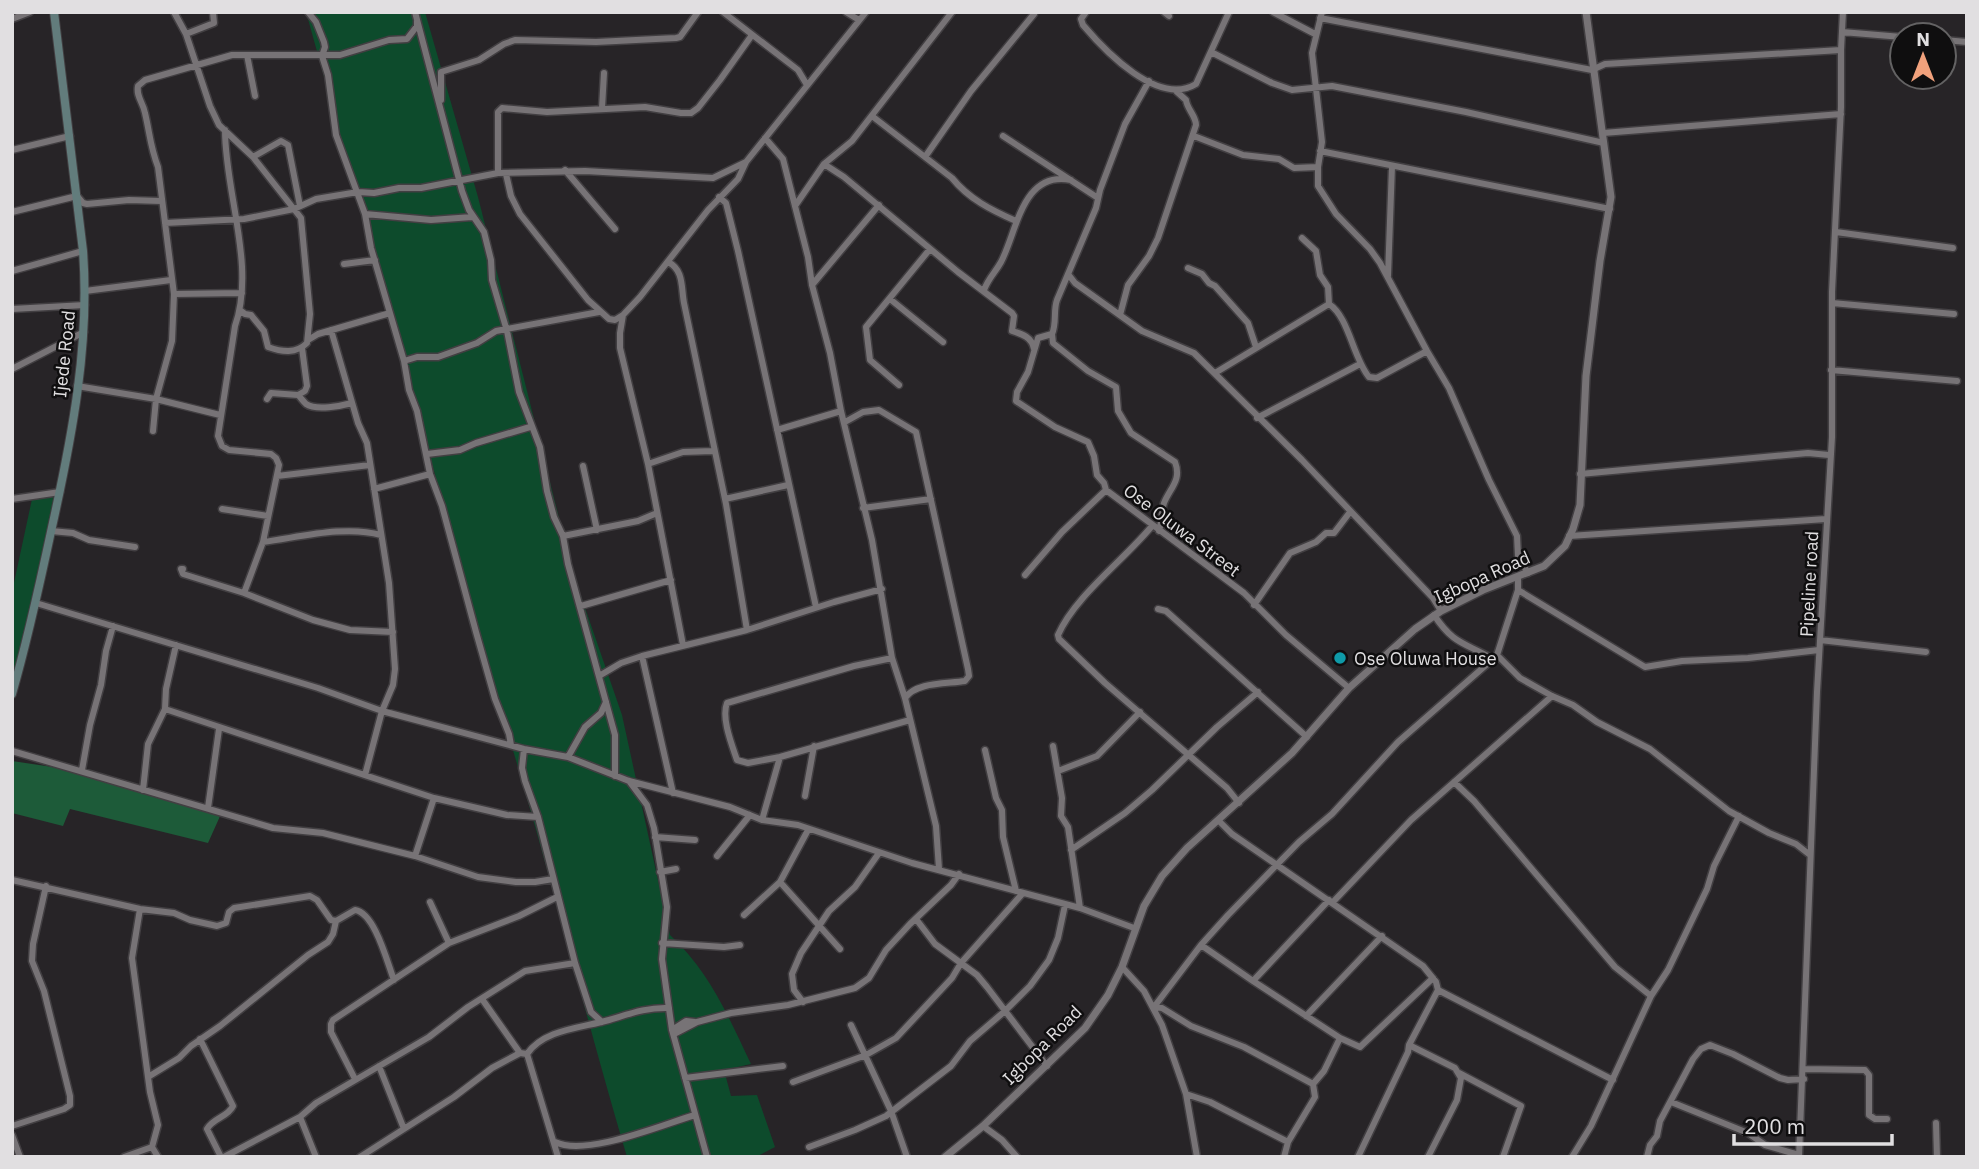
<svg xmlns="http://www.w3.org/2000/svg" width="1979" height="1169" viewBox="0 0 1979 1169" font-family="'IBM Plex Sans',sans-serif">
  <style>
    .green { fill: #0d4b2c }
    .forest { fill: #1d5b39 }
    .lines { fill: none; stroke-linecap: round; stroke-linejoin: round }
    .minor-casing { stroke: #423f42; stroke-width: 9 }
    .tertiary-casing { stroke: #423f42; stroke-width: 10 }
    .secondary-casing { stroke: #423f42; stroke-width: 10 }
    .minor { stroke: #777376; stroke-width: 6 }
    .tertiary { stroke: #777376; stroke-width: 7 }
    .secondary { stroke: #627c7c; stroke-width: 8 }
    .culture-dot { fill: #0f9aa8; stroke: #0f0e0f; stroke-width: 2.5 }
    .labels { text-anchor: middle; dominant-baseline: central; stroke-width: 5; stroke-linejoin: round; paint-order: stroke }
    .street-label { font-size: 18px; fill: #e1dfe1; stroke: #0f0e0f }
    .poi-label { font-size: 18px; fill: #e1dfe1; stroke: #0f0e0f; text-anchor: start }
  </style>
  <rect width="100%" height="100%" fill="#272427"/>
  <path class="green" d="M 306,12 L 425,12 L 478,197 L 573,573 L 622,715 L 670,935 C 710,972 728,1016 751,1064 L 724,1070 L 731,1096 L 757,1095 L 775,1147 L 756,1157 L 627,1157 C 583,1009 547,859 501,711 Z
    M 38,497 L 54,497 L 29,614 L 12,678 L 12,592 L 32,499 Z"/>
  <path class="forest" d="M 12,761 L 66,769 L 221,814 L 208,843 L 70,809 L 63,826 L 12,813 Z"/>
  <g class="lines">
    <g class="minor-casing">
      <path id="minor" d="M 174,12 L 186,34 L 210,106 L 219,125 L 253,157 L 301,218 L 310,314 L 307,343 C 296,354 282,352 268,347 L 264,331 L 251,315 L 245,314 L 241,311
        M 308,12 L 316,22 L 324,42 L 325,47 L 322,56 L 328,75 L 336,135 L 365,214 L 371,248 L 404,361 L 409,390 L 417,411 L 430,474 L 442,506 L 476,632 L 495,699 L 509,734 L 511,745
        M 415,12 L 462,191 L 469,210 L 484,232 L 491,260 L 492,280 L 507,331 L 519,392 L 540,447 L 547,491 L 554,517 L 563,536 L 568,564 L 615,735 L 615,776
        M 723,12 L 798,70 L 807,85
        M 846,12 L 859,20
        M 1086,12 L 1081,19 L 1083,25 C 1105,51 1158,107 1196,84 L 1229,12
        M 1164,12 L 1169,16
        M 1273,12 L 1315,34
        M 1322,12 L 1312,53 L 1322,142 L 1318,167 L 1318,186 L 1336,214 L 1370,249 L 1380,263 L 1427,351 L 1449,388 L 1489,480 L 1517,536 L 1518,556 L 1528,573
        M 1320,18 L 1592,70 L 1605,64 L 1841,50
        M 12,19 L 30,12
        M 1842,32 L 1902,37
        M 186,34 L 214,23 L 213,12
        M 1944,40 L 1967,42
        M 1211,52 L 1272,83 L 1292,90 L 1332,86 L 1466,112 L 1604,143
        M 247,55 L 255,96
        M 1149,81 L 1125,124 L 1100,190 L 1096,208 L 1057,300 C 1053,311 1057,323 1052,334 L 1038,338 L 1028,372 L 1017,392 L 1016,401 L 1055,427 L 1088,442 L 1094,456 L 1097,475 L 1104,483 L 1106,490 L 1244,593 L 1286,635 L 1349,688
        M 441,100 L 441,72 L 479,60 L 504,44 L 515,40 L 596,42 L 676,38 L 680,37 L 698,12
        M 602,108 L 604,73
        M 872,116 L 952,178 C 969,199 991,210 1016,221
        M 225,130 C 225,193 256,266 235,326 L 218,436 L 222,446 L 229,450 L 271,454 L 276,458 L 279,465 L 263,542 L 244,593 L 313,620 L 350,630 L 393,632
        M 1603,133 L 1841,114
        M 1003,136 L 1098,198
        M 1194,136 L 1243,155 L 1279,159 L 1294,168 L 1318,167
        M 765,138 L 783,159 L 808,257 L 812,285 L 830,353 L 841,411 L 872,540 L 892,658 L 905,698 L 936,826 L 939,869
        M 12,150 L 70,136
        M 1320,151 L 1610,209
        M 253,157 L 281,141 L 288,145 L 300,206
        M 925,157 L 971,91 L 1034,14
        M 824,164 L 844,177 L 958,272 L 1012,313 L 1014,316 L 1012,331 C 1022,334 1032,337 1034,349
        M 565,170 L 615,229
        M 498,173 L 498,112 L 502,108 L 547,112 L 645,107 L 681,113 L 691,113 L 698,108 L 720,80 L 752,35
        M 506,174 L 511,196 L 520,214 L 588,300 L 609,319 L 615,320 L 623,315 L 640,297 L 708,210 L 738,179 L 746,162 L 866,12
        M 719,197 L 726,203 L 738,251 L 816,607
        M 795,206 L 824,164 L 852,141 L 952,12
        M 12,212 L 77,196 L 83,203 L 87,204 L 129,200 L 161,201
        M 365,214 L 431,220 L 472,217
        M 165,223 L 244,219 L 294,209 L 316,199 L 358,192 L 374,193 L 399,188 L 421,188 L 498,173 L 585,171 L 713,178 L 746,162
        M 1836,232 L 1953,248
        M 1302,238 L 1316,251 L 1320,275 L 1328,287 L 1329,304 C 1349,317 1353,358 1369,377 L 1377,378 L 1427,351
        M 668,262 C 684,270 681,287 684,303 L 726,504 L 747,630
        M 344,264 L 375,260
        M 1188,268 L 1202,274 L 1209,283 L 1215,286 L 1248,323 L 1256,347
        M 12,271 L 83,251
        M 1068,274 L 1075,283 L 1142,331 L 1194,353 L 1302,460 L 1433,598 L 1441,611
        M 1388,276 L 1392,166
        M 812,285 L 879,205
        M 984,290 C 989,277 995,273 1001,262 C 1017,232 1022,170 1071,180
        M 85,291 L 171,280
        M 174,294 L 242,293
        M 890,299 L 943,342
        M 1832,303 L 1954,314
        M 12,309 L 85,305
        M 623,315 L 620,333 L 620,348 L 648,464 L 683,645
        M 1120,315 L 1128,285 L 1149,256 L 1158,238 L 1196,125 C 1196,116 1187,109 1186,100 L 1176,91
        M 331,330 L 358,423 L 367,443 L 389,583 L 395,669 L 393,685 L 382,711 L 365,775
        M 1052,334 L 1053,343 L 1088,371 L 1116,387 L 1118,411 L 1131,433 L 1175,462 C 1182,480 1170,488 1164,503 C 1161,512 1162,522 1159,531
        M 308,340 L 318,334 L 390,313
        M 404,361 L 417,357 L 438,357 L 477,343 L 496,331 L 599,312
        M 12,369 L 84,332
        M 1831,370 L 1957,381
        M 1215,373 L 1329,304
        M 899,385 L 870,360 L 866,327 L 930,249
        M 77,386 L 156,399 L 220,415
        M 298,395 L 305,391 L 307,386 L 302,348
        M 267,399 L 271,393 L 298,395 C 301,398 303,401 306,404 C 316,411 341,406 352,403
        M 1257,418 L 1360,364
        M 845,422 L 863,412 L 879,410 L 916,432 L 968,669 L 969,676 L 965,681 C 946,684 916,682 905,698
        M 777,430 L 841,411
        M 153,431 L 156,399 L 172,341 L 174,294 L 158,167 C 150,146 150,134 145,113 C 143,102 136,97 138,86 L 145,80 L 232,55 L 340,55 L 389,40 L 407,39 L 417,26 L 417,21
        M 427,454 L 460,450 L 476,443 L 530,427
        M 648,464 L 683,452 L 713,451
        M 583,466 L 597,530
        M 1580,474 L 1808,453 L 1829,455
        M 277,476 L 370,465
        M 374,489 L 430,474
        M 12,499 L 60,492
        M 725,499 L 788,485
        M 863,508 L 931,499
        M 222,509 L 268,516
        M 1152,526 C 1124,560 1075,596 1058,635 L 1059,639 L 1105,683 L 1227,788 L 1239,803
        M 51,531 L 73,533 L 89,540 L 135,547
        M 563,536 L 638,521 L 657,513
        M 1569,536 L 1826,519
        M 263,542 C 301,537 345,525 381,535
        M 183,569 L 181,569 L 183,574 L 244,593
        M 1025,575 L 1062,532 L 1106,490
        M 1518,590 L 1645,667 L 1682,661 L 1748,658 L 1819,650
        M 36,603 L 318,688 L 382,711 L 524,749 L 568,757 L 629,781 L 730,807 L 762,820 L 798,825 L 912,863 L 1080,908 L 1134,928
        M 1254,605 L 1290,553 L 1316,542 L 1326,533 L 1334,533 L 1350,512
        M 581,606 L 671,580
        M 1158,609 L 1166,611 L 1307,737
        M 1434,615 C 1454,645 1464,642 1493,659 L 1497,655 L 1520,678 L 1552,696 L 1573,705 L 1597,722 L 1650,749 L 1729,811 L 1769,833 L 1796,844 L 1810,855
        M 1820,640 L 1926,652
        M 1497,655 L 1518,590 L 1518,577
        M 599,676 L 621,663 L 642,656
        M 165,709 L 434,798 L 507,815 L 538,817
        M 1053,746 L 1062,798 L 1061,816 L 1068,827 L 1080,908
        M 524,749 L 522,768 L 525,781 L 538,817 L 575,963 L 591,1012 L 602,1022
        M 985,750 L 996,798 L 1002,810 L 1003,837 L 1016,891
        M 12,751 L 273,828 L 323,833 L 415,856 L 478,877 L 516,882 L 535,882 L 553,879
        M 568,757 L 585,727 L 601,713 L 606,702
        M 780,757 L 748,763 L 737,760 C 732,745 721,718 727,703 L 854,666 L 892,658
        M 82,770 L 90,725 L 101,685 L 106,651 L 113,626
        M 1058,771 L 1097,756 L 1140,712
        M 629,781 L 647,805 L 654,828 L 667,907 L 662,959 L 672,1030 L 707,1157
        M 1454,782 L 1474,801 L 1615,967 L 1651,996
        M 143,790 L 148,744 L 165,709 L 166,689 L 176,645
        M 673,793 L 642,656 L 747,630 L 834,602 L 882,589
        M 805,796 L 814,746
        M 208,808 L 219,729
        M 762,820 L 780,757 L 910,720
        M 1219,821 L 1232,834 L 1423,966 L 1436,982 L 1438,990 L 1613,1080
        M 808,830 L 780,882 L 840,949
        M 655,837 L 695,840
        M 1071,850 L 1125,813 L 1152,790 L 1217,727 L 1258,692
        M 415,856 L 434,798
        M 717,856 L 750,815
        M 660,872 L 676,869
        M 12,880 L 140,909 L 174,913 L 190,920 L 217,926 L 226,923 L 229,912 L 234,908 L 310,896 L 317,900 L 331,920 L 336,921
        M 430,902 L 449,943
        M 1333,902 L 1411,820 L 1552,696
        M 140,909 L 132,958 L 150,1092 L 158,1125 L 152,1147 L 158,1157
        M 744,915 L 780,882
        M 916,919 L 935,944 L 977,975 L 987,987 L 1047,1066
        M 662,943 L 724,947 L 740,945
        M 1201,945 L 1228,915 L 1299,842 L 1332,814 L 1398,742 L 1493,659
        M 1122,967 L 1144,991 L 1162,1025 L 1186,1094 L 1197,1157
        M 1253,981 L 1340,1038 L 1324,1071 L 1313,1084
        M 482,999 L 520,1053
        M 803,1002 L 794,990 L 792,974 L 801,953 L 829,911 L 855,887 L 879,853
        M 1306,1016 L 1382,936
        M 851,1025 L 891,1111 L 907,1157
        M 672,1030 L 686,1021 L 695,1022
        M 674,1034 L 697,1022 L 731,1013 L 788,1005 L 855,988 L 869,978 L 886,950 L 910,924 L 951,885 L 959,874
        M 1340,1038 L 1360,1047 L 1433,978
        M 200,1039 L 233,1106 C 228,1117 213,1118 207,1129 L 221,1157
        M 1409,1045 L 1455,1068 L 1461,1078 L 1457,1100 L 1428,1157
        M 527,1054 L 558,1157
        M 379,1066 L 404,1129
        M 1804,1069 L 1865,1070 L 1869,1075 L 1869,1115 L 1875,1119 L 1887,1119
        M 1459,1073 L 1521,1106 L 1503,1157
        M 148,1077 L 179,1058 L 191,1046 L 220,1026 L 308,955 L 328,942 L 333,934 L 336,921 L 355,910 C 375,913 387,962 394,980
        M 685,1078 L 783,1066
        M 355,1079 L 331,1032 L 331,1024 L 333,1020 L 449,943 L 519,916 L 557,897
        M 793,1082 L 866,1055 L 896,1038 L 952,978 L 961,963 L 1023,893
        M 1186,1094 L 1210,1102 L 1288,1142
        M 1671,1102 L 1748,1133 L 1765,1145 L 1799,1155
        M 300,1117 L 316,1157
        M 1936,1123 L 1937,1157
        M 12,1126 L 64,1109 L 70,1105 L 70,1096 L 44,991 L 32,961 L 33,944 L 46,886
        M 983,1126 L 1002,1140 L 1017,1157
        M 12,1135 L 20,1157
        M 555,1142 C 586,1157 661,1125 695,1115
        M 809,1147 L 855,1130 L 886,1116 L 951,1066 L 970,1041 L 1005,1011 L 1030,986 L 1049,960 L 1058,938 L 1065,905
        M 124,1157 L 152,1147
        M 224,1157 L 300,1117 L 316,1103 L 429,1037 L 468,1007 L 525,971 L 575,963
        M 360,1157 L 454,1097 L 492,1068 L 520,1053 L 527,1054 C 544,1029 582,1028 609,1020 C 629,1014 647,1007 669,1008
        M 1284,1157 L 1288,1142 L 1315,1097 L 1313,1084 L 1244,1047 L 1191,1026 L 1162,1008 L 1154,1007 L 1201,945 L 1253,981 L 1329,900
        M 1358,1157 L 1408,1052 L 1409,1045 L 1438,990
        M 1572,1157 L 1591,1126 L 1651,996 L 1668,970 L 1707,889 L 1714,866 L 1739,816
        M 1647,1157 L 1650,1145 L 1657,1136 L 1660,1121 L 1693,1059 L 1701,1049 L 1710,1045 L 1733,1054 L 1780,1078 L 1788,1080 L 1804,1079
        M 1799,1157 L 1817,692 L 1832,437 L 1832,292 L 1841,107 L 1841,50 L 1843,12"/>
    </g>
    <g class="tertiary-casing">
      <path id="tertiary" d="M 945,1157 L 983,1126 L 1085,1028 L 1108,995 L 1122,967 L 1144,906 L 1162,876 L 1187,848 L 1292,753 L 1349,688 L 1415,629 L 1441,611 L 1483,590 L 1544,566 L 1565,546 L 1573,529 L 1580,505 L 1586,376 L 1600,261 L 1611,197 L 1586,12"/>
    </g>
    <g class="secondary-casing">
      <path id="secondary" d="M 12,694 C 28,639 40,583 52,527 C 72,437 90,344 83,251 L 54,12"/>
    </g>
    <use href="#minor" class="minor"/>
    <use href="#tertiary" class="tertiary"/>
    <use href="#secondary" class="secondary"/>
  </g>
  <circle class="culture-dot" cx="1340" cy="658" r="7"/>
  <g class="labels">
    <g class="street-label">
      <text transform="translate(64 354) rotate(-84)">Ijede Road</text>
      <text transform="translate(1182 530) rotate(37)">Ose Oluwa Street</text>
      <text transform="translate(1482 577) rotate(-24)">Igbopa Road</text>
      <text transform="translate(1809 584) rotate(-87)">Pipeline road</text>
      <text transform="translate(1042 1045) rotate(-45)">Igbopa Road</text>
    </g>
    <g class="poi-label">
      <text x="1354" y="658">Ose Oluwa House</text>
    </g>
  </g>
  <rect width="1979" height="1169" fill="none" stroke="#e1dfe1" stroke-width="28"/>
  <g transform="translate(1923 56)"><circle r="33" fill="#0f0e0f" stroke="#636263" stroke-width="2"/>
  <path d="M0-5L12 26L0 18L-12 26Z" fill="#f1a17c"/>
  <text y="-10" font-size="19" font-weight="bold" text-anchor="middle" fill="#e1dfe1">N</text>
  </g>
  <path d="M1734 1134v10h158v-10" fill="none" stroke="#e1dfe1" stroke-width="3.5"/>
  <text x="1744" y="1134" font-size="21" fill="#e1dfe1" stroke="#0f0e0f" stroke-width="5" paint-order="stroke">200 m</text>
</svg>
